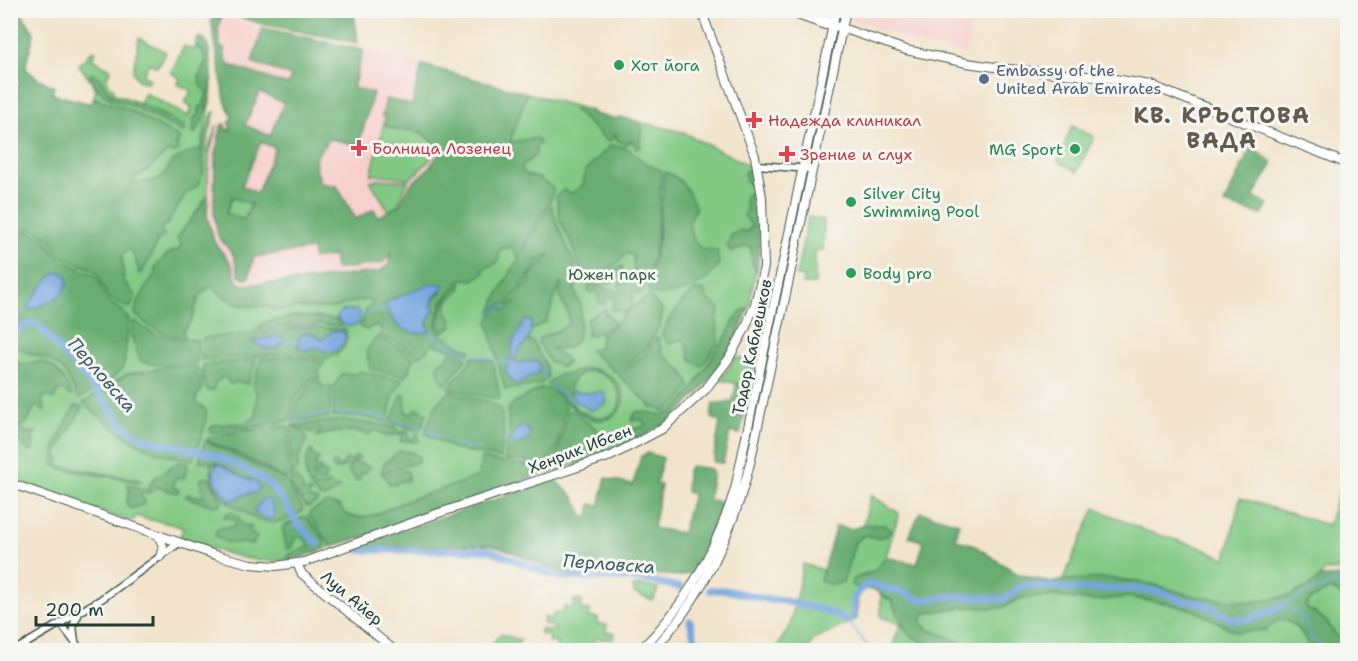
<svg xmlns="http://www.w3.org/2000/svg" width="1358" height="661" viewBox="0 0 1358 661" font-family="'Shantell Sans',sans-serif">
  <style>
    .built { fill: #f7d0cd }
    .green { fill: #82c984; stroke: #50835c; stroke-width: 1.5 }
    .forest { fill: #69ad72; stroke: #447553; stroke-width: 1.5; fill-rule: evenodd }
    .water { fill: #76a5df; stroke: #4a718a; stroke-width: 1.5 }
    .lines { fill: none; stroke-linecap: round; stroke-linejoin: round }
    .stream { stroke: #76a5df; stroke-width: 1.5 }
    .river { stroke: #76a5df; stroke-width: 7 }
    .minor-casing { stroke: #3f564b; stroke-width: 9 }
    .major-casing { stroke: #3f564b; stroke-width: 10 }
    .minor { stroke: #fff; stroke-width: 6 }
    .major { stroke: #fff; stroke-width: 8 }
    .leisure-dot { fill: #2e9e5b; stroke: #f6f6f2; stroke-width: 2 }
    .service-dot { fill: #5c6f8a; stroke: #f6f6f2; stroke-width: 2 }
    .health-dot { fill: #e0444e; stroke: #f6f6f2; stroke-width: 2 }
    .labels { text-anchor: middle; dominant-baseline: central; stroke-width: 6; stroke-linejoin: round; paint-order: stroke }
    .leisure-label { font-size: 16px; fill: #27864d; stroke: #f6f6f2; text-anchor: start }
    .service-label { font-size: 16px; fill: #4e5e75; stroke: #f6f6f2; text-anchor: start }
    .health-label { font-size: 16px; fill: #be3a42; stroke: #f6f6f2; text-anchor: start }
    .park-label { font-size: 16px; fill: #386048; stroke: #f6f6f2 }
    .street-label { font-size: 16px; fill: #1f3d34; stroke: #f6f6f2 }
    .water-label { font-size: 18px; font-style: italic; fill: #395c67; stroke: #f6f6f2 }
    .district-label { font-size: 22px; font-weight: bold; letter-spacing: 1.5px; fill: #645b4e; stroke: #f6f6f2 }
  </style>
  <rect width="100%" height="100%" fill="#f6f6f2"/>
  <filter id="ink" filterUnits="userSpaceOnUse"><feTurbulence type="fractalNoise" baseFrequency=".0167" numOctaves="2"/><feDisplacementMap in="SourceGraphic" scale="12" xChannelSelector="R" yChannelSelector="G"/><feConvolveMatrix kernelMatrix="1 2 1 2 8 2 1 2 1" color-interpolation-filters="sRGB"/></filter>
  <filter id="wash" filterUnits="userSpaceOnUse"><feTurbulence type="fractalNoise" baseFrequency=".008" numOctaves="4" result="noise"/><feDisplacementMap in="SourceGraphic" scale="24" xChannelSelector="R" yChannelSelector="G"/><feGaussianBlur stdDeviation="1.35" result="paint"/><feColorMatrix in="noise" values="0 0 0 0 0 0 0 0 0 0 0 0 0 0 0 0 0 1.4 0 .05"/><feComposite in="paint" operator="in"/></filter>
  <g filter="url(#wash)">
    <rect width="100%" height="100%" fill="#f2e4cc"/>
    <path class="built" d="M 974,11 L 977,11 L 964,54 L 922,45 L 851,20 L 853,11 Z
      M 217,15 L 263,28 L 363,50 L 527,93 L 391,253 L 388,266 L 383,271 L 288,282 L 243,285 L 237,282 L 231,263 L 214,242 L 207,216 L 209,154 L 217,125 L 229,123 L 232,117 L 225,100 L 211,20 Z"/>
    <path class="green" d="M 21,13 L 34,33 L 26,63 L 26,69 L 37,78 L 54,87 L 52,94 L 91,104 L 92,103 L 96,89 L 79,65 L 93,50 L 96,52 L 92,59 L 111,69 L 106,79 L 108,81 L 108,85 L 114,89 L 113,93 L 108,92 L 99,77 L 107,97 L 131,105 L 183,132 L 170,119 L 139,104 L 145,93 L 188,116 L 192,107 L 185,103 L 191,91 L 178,84 L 180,78 L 171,73 L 184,46 L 194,50 L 196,46 C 210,55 205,65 199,77 L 208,93 L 203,106 L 200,107 L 196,133 L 207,109 L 212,72 L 209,51 C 216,89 209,112 201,149 L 202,150 L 211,116 L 215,111 L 205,151 L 207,153 L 217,125 L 209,154 L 207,216 L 214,242 L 231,263 L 237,282 L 243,285 L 288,282 L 378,272 L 388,266 L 391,253 L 483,219 L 527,93 L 592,111 L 594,114 L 616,119 L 619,117 L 682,132 L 751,166 L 754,170 L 757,192 L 759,253 L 749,308 L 737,336 L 667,421 L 622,448 L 560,470 L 529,478 L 515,485 L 360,538 C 339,542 322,551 302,557 C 260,569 220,552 180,537 L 183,528 C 167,522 152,521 136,516 L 134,520 L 123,519 L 11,480 L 10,94 L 20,83 L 11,67 L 11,18 Z
      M 139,38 L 166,52 L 157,67 L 149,63 L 143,75 L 150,79 L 147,83 L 138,80 L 133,72 Z
      M 832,40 L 836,41 L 811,161 L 807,160 Z
      M 384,123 C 393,135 408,127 420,132 C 427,135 433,143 438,148 L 428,162 L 410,179 C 397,177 382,174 371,175 Z
      M 1072,126 L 1094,137 L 1077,172 L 1058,161 Z
      M 377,179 L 408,181 C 402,192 402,207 389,211 L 370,181 Z
      M 803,181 L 806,182 L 749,457 L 745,457 Z
      M 232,197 L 251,204 L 244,221 L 226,213 Z
      M 808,217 L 824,220 L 823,250 L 815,250 L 815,284 L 803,284 L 803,276 L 796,276 Z
      M 754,354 L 757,355 L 750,386 L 720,380 L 736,357 L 753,360 Z
      M 1347,466 L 1347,570 L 1324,571 C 1305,608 1234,603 1199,598 C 1183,595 1167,587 1151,584 C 1121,577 1093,579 1063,580 L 1095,508 L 1146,531 L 1203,548 L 1226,559 L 1240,498 L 1328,525 Z
      M 871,495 L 899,513 L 886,557 L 874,571 L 860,575 L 852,585 L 863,589 L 858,596 L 857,619 L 813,640 L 808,650 L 775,650 L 790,626 L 803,564 L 823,570 L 820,581 L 843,582 L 855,542 L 865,535 L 877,538 L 866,525 L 863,526 Z
      M 637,585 L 658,588 L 654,599 L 651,600 L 634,593 L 633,587 L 636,587 Z
      M 1330,589 L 1347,597 L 1347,639 C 1332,639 1332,623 1321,617 C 1315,612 1310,612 1304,606 L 1311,599 Z
      M 881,595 L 892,601 L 907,633 L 936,650 L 891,649 L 901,624 L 881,617 Z
      M 1054,596 L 1092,601 L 1127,597 L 1165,603 L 1194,610 L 1237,632 C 1275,620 1288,606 1310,647 L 1323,650 L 980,650 L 925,628 L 921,620 L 925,613 L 964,607 L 1001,608 L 1021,598 Z
      M 574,600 L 582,601 L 581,609 L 590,610 L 589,617 L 598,618 L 598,624 L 607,625 L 606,632 L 615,633 L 613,640 L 595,638 L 595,642 L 612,645 L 611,650 L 556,650 L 557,643 L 548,642 L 549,636 L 540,634 L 540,629 L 555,631 L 555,628 L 543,623 L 544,617 L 552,619 L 554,612 L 563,613 L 564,607 L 573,608 Z
      M 500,634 L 521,640 L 509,650 L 488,650 Z"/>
    <path class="forest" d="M 219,11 L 354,11 L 358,43 L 262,24 Z
      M 21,13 L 34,33 L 26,63 L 26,69 L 37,78 L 54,87 L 52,94 L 91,104 L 94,98 L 124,107 L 180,138 L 177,145 L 178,151 L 175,153 L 167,152 L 148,170 L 134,179 L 132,181 L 133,183 C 155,181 161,183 172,161 C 181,157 190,150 201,149 C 206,169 206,185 185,194 C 182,205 171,211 169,223 L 161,227 L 164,237 L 158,239 C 157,247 146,264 142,273 L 139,274 L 136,261 L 131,250 L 126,251 L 122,255 L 124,282 L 136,296 L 131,307 L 128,308 L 109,298 L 96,271 L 59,255 L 50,239 L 45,234 L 32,229 L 11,230 L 11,94 L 20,83 L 11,67 L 11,18 Z
      M 217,15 L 221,16 L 218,31 L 221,49 L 224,48 L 226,62 L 229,65 L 288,85 L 291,76 L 252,62 L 263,28 L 363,50 L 353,88 L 373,93 L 359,145 L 330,139 C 313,158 312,159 321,183 L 337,186 L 356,219 L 374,209 L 378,217 L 400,205 L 410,185 L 429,168 L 441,151 C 436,145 429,137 422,133 C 410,126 393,135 384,123 L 385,117 L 382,116 L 386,99 L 412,105 L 422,65 L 527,93 L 510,142 L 537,138 L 540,144 L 536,147 L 536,155 L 522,166 L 522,170 L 527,175 L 539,178 L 553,188 L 552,197 L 517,256 L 512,247 L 502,249 L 499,252 C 500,268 492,262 483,270 L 484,273 L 473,280 L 461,279 L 443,300 L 436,325 L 441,334 L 433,344 L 419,357 L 395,341 L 378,336 L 383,330 L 376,325 L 366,330 L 360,327 L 367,309 L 373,303 L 368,300 L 348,303 L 335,308 L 297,308 L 280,311 L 267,307 L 236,305 L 211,287 C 196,293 197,307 192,319 C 189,324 186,327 183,331 L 185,337 C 166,337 149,328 135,314 C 134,305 150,281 156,273 L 154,269 L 167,254 L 181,248 L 181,244 L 177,238 L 208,196 L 207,216 L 214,242 L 231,263 L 237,282 L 243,285 L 288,282 L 378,272 L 388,266 L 391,254 L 382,263 L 335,270 L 333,256 L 313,259 L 312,249 L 254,257 L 249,277 L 246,279 L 239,276 L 234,256 L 218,236 L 214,214 L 215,154 L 222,124 L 225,124 L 226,130 L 231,129 L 229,123 L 232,117 L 225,100 L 211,20 ZM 260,92 L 284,103 L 270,136 L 245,125 ZM 261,142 L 275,148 L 257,193 L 242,186 ZM 232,197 L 251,204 L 244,220 L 226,213 ZM 429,284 L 441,292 C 430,300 424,319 430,332 L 416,333 L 390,316 L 388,310 L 391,299 L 407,294 Z
      M 199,37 L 205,39 C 216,65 213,112 194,134 L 192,130 L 194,127 L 194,118 L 198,116 L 200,107 L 203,106 L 207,93 C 205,91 202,89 201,86 C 193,71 218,61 196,46 L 196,40 Z
      M 91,73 L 99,77 L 108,92 C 135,99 160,113 183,126 L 185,131 L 183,132 C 165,124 149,114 131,105 C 122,101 108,99 100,91 C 96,87 92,81 90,75 Z
      M 575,107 L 592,111 L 594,114 L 616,119 L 619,117 L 636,121 L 643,128 L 640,138 L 640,148 L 637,149 L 632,141 L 625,144 L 616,139 L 616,134 L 610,141 L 607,141 L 574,110 Z
      M 610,146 C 627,145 629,149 640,159 C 645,164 656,168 662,171 L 656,245 L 642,294 L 626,291 L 619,286 L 623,278 L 634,272 L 633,256 L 627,253 L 619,262 L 589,280 L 583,277 L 571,243 L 560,220 L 556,196 L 563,190 L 572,193 L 583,185 L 585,171 Z
      M 1251,147 L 1272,162 L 1272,165 L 1253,197 L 1268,204 L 1262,215 L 1224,204 Z
      M 748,170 L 754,170 C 761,192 760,248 757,272 L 752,264 L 751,247 L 746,246 L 731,252 L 727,246 L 731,235 L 741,230 L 746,232 L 752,226 L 744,215 L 746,211 L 745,197 L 752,190 L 752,187 C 745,182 745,179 745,171 Z
      M 665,172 C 683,178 689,192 696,208 L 689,222 C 690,231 694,244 702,249 C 707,251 712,249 717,250 L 719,264 C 704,290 677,296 648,295 L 649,279 L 657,247 Z
      M 551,204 L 556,221 L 575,265 L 571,274 L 578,281 L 575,281 C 575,289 575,298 581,304 C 581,317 582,346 566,348 C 561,349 555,348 551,348 L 565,358 L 568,363 L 561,367 L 557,364 L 550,362 L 538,342 L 540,338 L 563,328 L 569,323 L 568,313 L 560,297 L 561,282 L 546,322 L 531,330 L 531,323 L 514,347 L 506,372 L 511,381 L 517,384 L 538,373 L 540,365 L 530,361 L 517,363 L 514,360 L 515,355 L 529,340 L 533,342 L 546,366 L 548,377 L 540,384 L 505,390 L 488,322 C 490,315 496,307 504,307 L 504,311 L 506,311 L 517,299 L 524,286 L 527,285 L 531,275 L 550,255 L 548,255 L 538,262 L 508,305 C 498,302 497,308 491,312 L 499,292 Z
      M 29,232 L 44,237 L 57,258 L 96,276 C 107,297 101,298 123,311 L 127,318 L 129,318 L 124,366 L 109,382 L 79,399 L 63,370 L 49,360 L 28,353 L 11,343 L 11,233 ZM 68,282 C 58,303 48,300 31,310 L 28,306 L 41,291 Z
      M 623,266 C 621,280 608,287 595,283 L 595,280 C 605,275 612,268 623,266 Z
      M 461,282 C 463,289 454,297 447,301 L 447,313 L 452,320 L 453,326 L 443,332 L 438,325 C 440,318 441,307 445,301 C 449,294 457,290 461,282 Z
      M 590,284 L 634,296 L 631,301 L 633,304 L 624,313 L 617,309 L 612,310 L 611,309 L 615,297 L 604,299 L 606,304 L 603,305 L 599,302 L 597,291 L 589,292 L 588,289 Z
      M 697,290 L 704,290 L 706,297 L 720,309 L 717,319 L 718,342 L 702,366 C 682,361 693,345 680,339 L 669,344 L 662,335 C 664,324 687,293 697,290 Z
      M 651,298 L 661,308 C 667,332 633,362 615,372 L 590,350 L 600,347 L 601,335 C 617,327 634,298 651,298 Z
      M 749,308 C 742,325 735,343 725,358 C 708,385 662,439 628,438 C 628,428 639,428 646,426 L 642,420 L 631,420 L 636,412 C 647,409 658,417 669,413 C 686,406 709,361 720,344 L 722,344 C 729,333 736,310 749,308 Z
      M 604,309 L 607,310 L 604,315 L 609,315 L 614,323 L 599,333 L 587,336 L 587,319 Z
      M 295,316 L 336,319 L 342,326 L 321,324 L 256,329 L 263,323 Z
      M 135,321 C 157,340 172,338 198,340 L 197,362 C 181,363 154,369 140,360 L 131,335 L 132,323 Z
      M 313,327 L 346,330 L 347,338 L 345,346 L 340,352 L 328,359 L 288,354 L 201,360 L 203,338 Z
      M 443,336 L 458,346 L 471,350 L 469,354 L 435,345 Z
      M 658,337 L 663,355 C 674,364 687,372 690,386 L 679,401 L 666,411 L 652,407 L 618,375 L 644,355 L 656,338 Z
      M 376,338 L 391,343 L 414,358 L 406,377 L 370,369 L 367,350 Z
      M 10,348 L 18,363 C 26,366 30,362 37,362 C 55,361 66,381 72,395 L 69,396 C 66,390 62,389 57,392 L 54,399 L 45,396 L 42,402 L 45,409 L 43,411 L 38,406 L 34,407 C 29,422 26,425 11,431 Z
      M 450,352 L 467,358 L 445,385 C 438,374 433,364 447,358 Z
      M 291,357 L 325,362 L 295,399 L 289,421 L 210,433 L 209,430 L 214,425 L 245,423 L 256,417 L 257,395 L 253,385 L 261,359 Z
      M 472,357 L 493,361 L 500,398 L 497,399 L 449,389 L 449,386 L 468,365 Z
      M 256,359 L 248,384 L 239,382 L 229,384 L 227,378 L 222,378 L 214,384 L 214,390 L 208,391 C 202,385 201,373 203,365 Z
      M 196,366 L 202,390 L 196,397 L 196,403 C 199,405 202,406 204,408 C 213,416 196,451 192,460 C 179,457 166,456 154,451 C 128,442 104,420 83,403 L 127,374 L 168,367 Z
      M 590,368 C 646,381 623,437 582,415 C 569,407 560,393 547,384 L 560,374 C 569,377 579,368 590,368 ZM 590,371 C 630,376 630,428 588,415 C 581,412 573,407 569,401 C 567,384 574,374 590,371 Z
      M 361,371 L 403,381 C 392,392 391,406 387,422 L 359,416 L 333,416 L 334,386 L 342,374 L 356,374 Z
      M 320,373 L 319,382 L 324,387 L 331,387 L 329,417 L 292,421 L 298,402 Z
      M 737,383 L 750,386 L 740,434 L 730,432 L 723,463 L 713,462 L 720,421 L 711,418 L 713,403 L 732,402 Z
      M 542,388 C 551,388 561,398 566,406 L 557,447 L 546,463 L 505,460 L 509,434 L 508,409 L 514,403 Z
      M 450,392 L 489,402 L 501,409 L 504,435 L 501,458 L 454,449 L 425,433 C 428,421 438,397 450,392 Z
      M 402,394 L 405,396 L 406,413 L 411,413 L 417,408 L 427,414 L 420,431 L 390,422 Z
      M 78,406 L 82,407 L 81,410 L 56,454 L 60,460 L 57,465 L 140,480 L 141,482 L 61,469 L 54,466 C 48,448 67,425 74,407 Z
      M 571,410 L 608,438 L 609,441 L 603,448 L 551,463 L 558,452 L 568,412 Z
      M 344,420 L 390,426 L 395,427 L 398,433 L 408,431 L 407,436 L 411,439 L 414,439 L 416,434 L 419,435 L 419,442 L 400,441 L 402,434 L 385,436 L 375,430 L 368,435 C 350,427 335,433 317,436 L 317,435 L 320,432 L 320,428 L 313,433 L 292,425 Z
      M 286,426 L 289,428 L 286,479 L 239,454 L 206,440 C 217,432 269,428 286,426 Z
      M 292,426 L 299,429 L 306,435 L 306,443 L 298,460 L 298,469 L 290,477 Z
      M 22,430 L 28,433 L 36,432 L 32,440 L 34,442 L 32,451 L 28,451 L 23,444 L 17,441 L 16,436 Z
      M 205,441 L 238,456 L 286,481 L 303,509 L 302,512 L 284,521 L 271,523 L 258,520 L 225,501 L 213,484 L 210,464 L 219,464 L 216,466 L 213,472 L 216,484 L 230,501 L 249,493 L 255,493 L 250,479 L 244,478 L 216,462 L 199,461 Z
      M 310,450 L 313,451 L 312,455 L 316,456 L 319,459 L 315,465 L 321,468 L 320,471 L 314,473 L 314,477 L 323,471 L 327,474 L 324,479 L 325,482 L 314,482 L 311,488 C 304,477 304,462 310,450 Z
      M 399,451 L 412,452 L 419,457 L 418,462 L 381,473 L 384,464 Z
      M 648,453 L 663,458 L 656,484 L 661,485 L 653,528 L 682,533 L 693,494 L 686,492 L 687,470 L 691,466 L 711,469 L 713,473 L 708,499 L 723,503 L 712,530 L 691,572 L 682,576 L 621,573 L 620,576 L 563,574 L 507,550 L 489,545 L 368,547 L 364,543 L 555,480 L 574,497 L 584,517 L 589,516 L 591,504 L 599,506 L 606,478 L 633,485 L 641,456 Z
      M 355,456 L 360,458 L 354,461 L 352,464 L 357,462 L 371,467 L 366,473 L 361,473 L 360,479 L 355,480 L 355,476 L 352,476 L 348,470 L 351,464 L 335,470 L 332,464 L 336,462 L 337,467 L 341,467 L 346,459 L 352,461 Z
      M 481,458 C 508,464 534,468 562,464 L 564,469 L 529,478 L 515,485 L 360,538 L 331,546 L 309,515 L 310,512 L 326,503 L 340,506 C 344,514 348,517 358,517 C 374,518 387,509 401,503 C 426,493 452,487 476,477 L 479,474 Z
      M 178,462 L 186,463 L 188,466 L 183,479 L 176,477 L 173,487 L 179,490 L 177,493 L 149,485 L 155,478 Z
      M 406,470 L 408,474 L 408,481 L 400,481 L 395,485 L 390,484 L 383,475 Z
      M 209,477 L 222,502 L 221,504 L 214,506 L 185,497 L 187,494 L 204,497 L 200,481 L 203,478 Z
      M 296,477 L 299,483 L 302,485 L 303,492 L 309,491 L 311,494 L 308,496 L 308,498 L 318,501 L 309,507 L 305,506 L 290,484 L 290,480 Z
      M 329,482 L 332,486 L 340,488 L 325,498 L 319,497 L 313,491 L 313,488 L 326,485 Z
      M 128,484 L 153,491 L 140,495 L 145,501 L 145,504 L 131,509 L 126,504 L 129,493 Z
      M 230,512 L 238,515 L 242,525 L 251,526 L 250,532 L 257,537 L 253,544 L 225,542 L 215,535 L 218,528 L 235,526 L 236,522 L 232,519 L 224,517 L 226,514 Z
      M 920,512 L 959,523 L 956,540 L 972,544 L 1016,573 L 1051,583 L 1063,580 L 1108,578 L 1150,584 L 1198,597 L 1255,602 L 1292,595 L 1313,584 L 1321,577 L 1347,576 L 1347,597 L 1330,589 L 1311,599 L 1305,606 C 1310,612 1315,612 1321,617 C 1332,623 1332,639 1347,639 L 1347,650 L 1323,650 L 1310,647 C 1303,633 1297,622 1280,619 L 1266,630 L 1237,632 L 1194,610 L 1165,603 L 1127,597 L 1092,601 L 1054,596 L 1021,598 L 1001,608 L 964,607 L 925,613 L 921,620 L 925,628 L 980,650 L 936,650 L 907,633 L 892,601 L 875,590 L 863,589 L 851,585 L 852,580 L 874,571 L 886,557 L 917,564 L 924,542 L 909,537 Z
      M 306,516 L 325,541 L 324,549 L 300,558 L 286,560 L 291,553 L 310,547 L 304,538 L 298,537 L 293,541 L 293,547 L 287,549 L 282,527 Z
      M 866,525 L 884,525 L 891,530 L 887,536 L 877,538 L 865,535 L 855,542 L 843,582 L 833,585 L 820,581 L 836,526 L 851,529 Z"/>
    <path class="water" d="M 58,272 L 62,272 L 68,278 C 67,299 45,304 29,310 L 28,306 C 35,297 48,275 58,272 Z
      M 429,284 L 442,284 L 444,287 L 434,297 L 431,306 L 435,311 C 427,318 425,322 430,332 C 410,335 395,330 388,310 L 385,309 L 386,302 Z
      M 345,310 L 356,310 L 360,313 L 359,324 L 353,326 L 345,326 L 337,318 L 339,313 Z
      M 525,320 L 531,321 C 534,346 517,344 514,360 L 517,363 L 537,361 L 541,369 L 538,373 L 517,384 L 511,381 L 506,371 L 506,368 L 511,358 L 513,341 Z
      M 333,331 L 344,332 L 345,340 L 338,350 L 325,352 L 318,347 L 306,350 L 298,347 L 299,338 L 305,333 L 311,333 L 322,340 Z
      M 273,337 L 283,337 L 284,341 L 276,349 L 264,348 L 251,341 Z
      M 571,391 L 586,393 L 604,392 L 607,403 L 590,411 L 581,404 L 574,402 Z
      M 523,426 L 530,431 L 529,439 L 525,442 L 513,445 L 511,440 L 515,430 Z
      M 220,464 L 244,478 L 256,482 L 260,489 L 255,493 L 249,493 L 230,501 L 216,484 L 213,472 L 216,466 Z
      M 264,499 L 268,499 L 272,504 L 275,515 L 273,519 L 264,518 L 255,513 L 255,509 Z"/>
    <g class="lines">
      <path class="stream" d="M 492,312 L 500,306 L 507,307
        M 360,315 L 387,309
        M 10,325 L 25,311
        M 430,332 L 454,347 L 468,353
        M 284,341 L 297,342
        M 474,355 L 493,359
        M 498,361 L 508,363
        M 540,368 L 544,371 L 545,379
        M 549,384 L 566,397 L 573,400
        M 333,413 L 376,416 L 388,419
        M 293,418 L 329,414
        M 392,420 L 422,429
        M 425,430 L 443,438
        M 453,443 L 462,447 L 480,449
        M 509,446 L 513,445
        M 1281,606 C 1302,595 1323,583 1348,583
        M 1281,607 C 1299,609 1310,621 1311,639 L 1323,646 L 1348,647
        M 847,620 L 871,650"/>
      <path class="river" d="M 10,332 C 20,332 27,321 37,324 L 90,383 L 125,427 L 133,433 L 145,439 L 215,455 L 244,468 L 267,482 L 283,500 L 297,523 L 318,544
        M 360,550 L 489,550 L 558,577 L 640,579 L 680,587
        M 710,590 L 726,590 L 770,600 L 781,600 L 823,610 L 847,620 L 850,619 L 854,614 C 851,600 857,591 868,584 L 878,585 L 888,590 L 899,591 L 921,600 L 953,596 L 1002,599 L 1010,596 L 1020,587 L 1028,585 L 1074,589 L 1136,589 L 1166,593 L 1176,599 L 1205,604 L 1231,619 L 1248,620 L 1281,607
        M 690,621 L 695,640 L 695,650"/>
    </g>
  </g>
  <g filter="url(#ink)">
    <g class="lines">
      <g class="minor-casing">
        <path id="minor" d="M 757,165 L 811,169
          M 60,623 L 81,650
          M 75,641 L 73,626 L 79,613
          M 15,650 L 100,600 L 179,543"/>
      </g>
      <g class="major-casing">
        <path id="major" d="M 784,10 L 825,25 L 833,25 L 906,50 L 967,63 L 1008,69 L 1109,78 L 1150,85 L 1348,164
          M 802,10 L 826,19 L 833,25
          M 10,483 L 215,555 L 251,564 L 276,566 L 304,562 L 436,514 L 611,456 L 662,429 L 705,390 L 728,360 L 745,329 L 755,304 L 764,267 L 762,197 L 755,156 L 701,10
          M 158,535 L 163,546 L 160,557
          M 297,564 L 302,574 L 394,650
          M 640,650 C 686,606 716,550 735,489 L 836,10
          M 653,650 C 704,596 734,531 751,459 L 846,10"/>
      </g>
      <use href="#minor" class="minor"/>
      <use href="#major" class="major"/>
    </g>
  </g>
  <g class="leisure-dot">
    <circle cx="619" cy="65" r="6"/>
    <circle cx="1075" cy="149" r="6"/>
    <circle cx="851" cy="202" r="6"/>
    <circle cx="851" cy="273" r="6"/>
  </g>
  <circle class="service-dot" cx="984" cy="79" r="6"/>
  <g class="health-dot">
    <path d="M751 111h6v6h6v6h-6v6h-6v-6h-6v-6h6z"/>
    <path d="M356 139h6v6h6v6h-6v6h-6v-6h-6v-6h6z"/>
    <path d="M784 145h6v6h6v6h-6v6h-6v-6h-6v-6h6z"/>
  </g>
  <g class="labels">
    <g class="leisure-label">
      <text x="631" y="65">Хот йога</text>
      <text x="1063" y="149" text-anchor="end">MG Sport</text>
      <text x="863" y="193">Silver City<tspan x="863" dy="18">Swimming Pool</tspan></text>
      <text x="863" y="273">Body pro</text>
    </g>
    <g class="service-label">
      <text x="996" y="70">Embassy of the<tspan x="996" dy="18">United Arab Emirates</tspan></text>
    </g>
    <g class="health-label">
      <text x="768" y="120">Надежда клиникал</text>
      <text x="372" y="148">Болница Лозенец</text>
      <text x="800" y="154">Зрение и слух</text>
    </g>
    <g class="park-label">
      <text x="612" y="274">Южен парк</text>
    </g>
    <g class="street-label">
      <text transform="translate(752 347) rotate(-78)">Тодор Каблешков</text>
      <text transform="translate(580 449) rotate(-21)">Хенрик Ибсен</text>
      <text transform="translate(352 598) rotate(40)">Луи Айер</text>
    </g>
    <g class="water-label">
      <text transform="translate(102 375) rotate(49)">Перловска</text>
      <text transform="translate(609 564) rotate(4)">Перловска</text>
    </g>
    <g class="district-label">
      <text x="1222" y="115">КВ. КРЪСТОВА<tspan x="1222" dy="25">ВАДА</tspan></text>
    </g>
  </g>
  <rect width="1358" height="661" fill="none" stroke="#f6f6f2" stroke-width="36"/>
  <path d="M36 616v9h117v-9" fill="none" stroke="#1f3d34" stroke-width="3"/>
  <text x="45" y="616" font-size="18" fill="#1f3d34" stroke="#f6f6f2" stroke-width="4.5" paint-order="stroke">200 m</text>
</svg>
